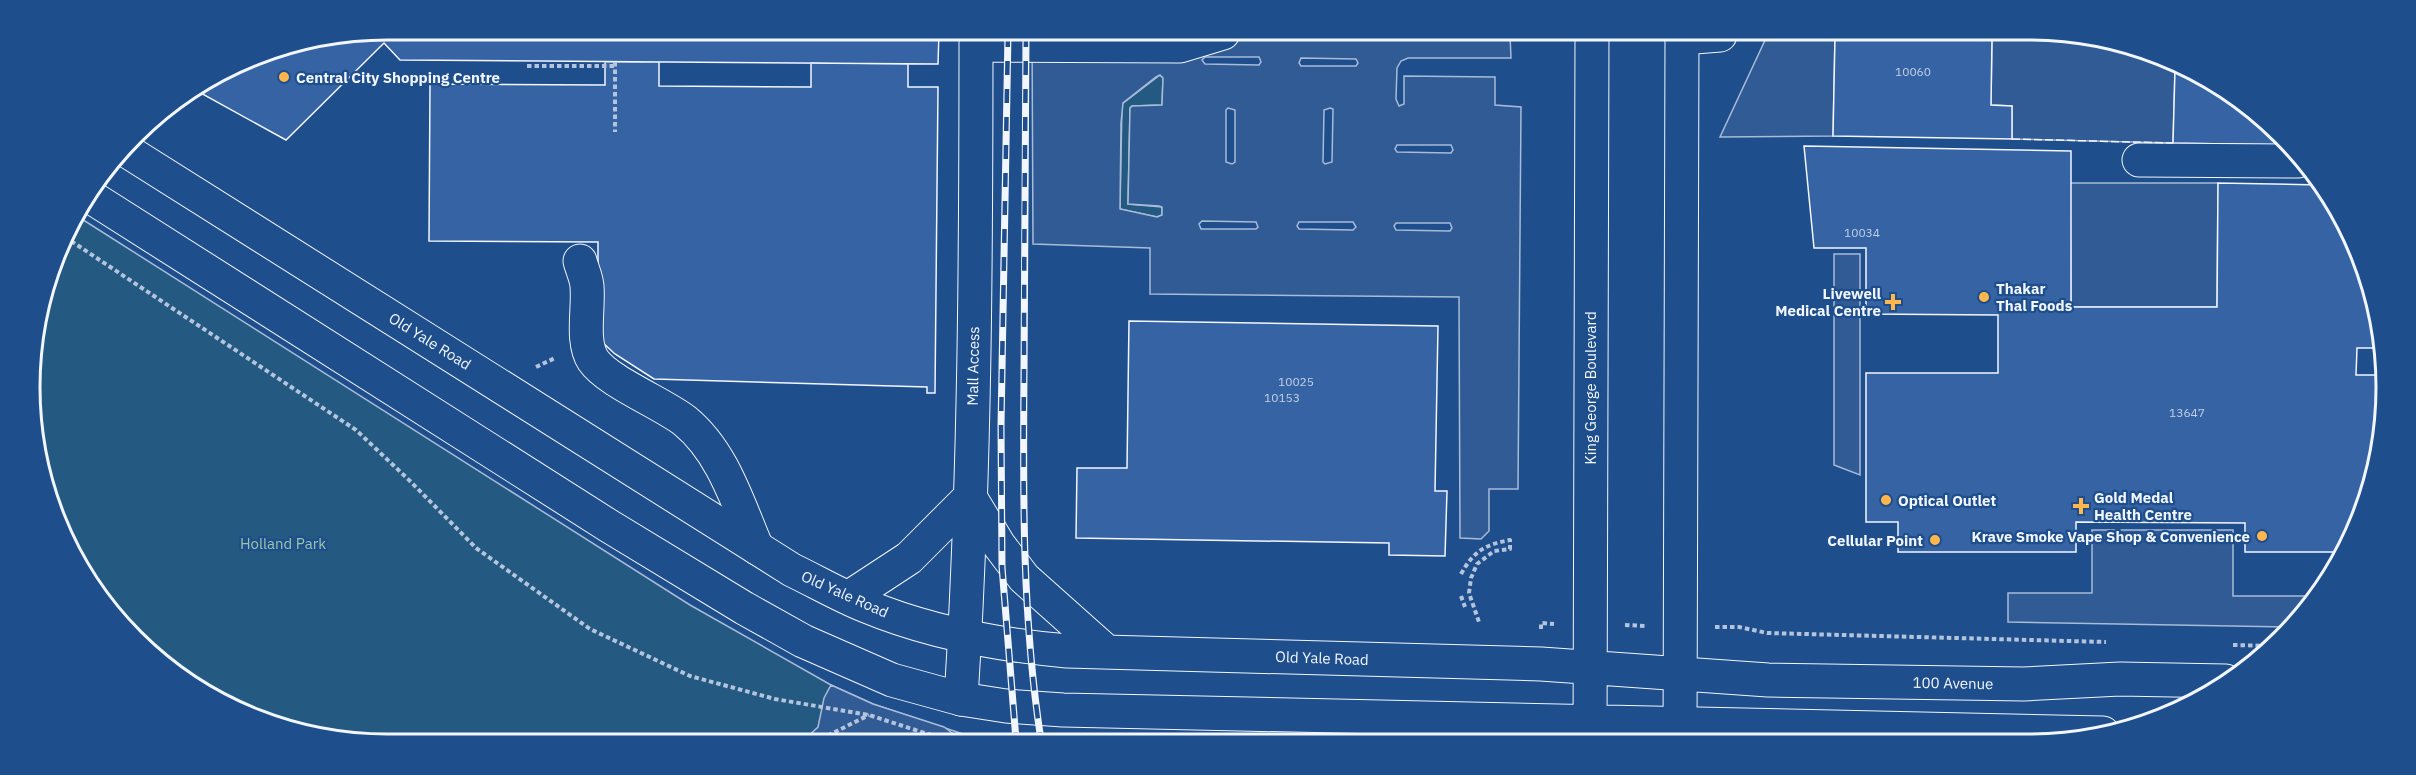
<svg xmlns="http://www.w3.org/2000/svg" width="2416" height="775" viewBox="0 0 2416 775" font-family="'IBM Plex Sans',sans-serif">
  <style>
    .green { fill: #245a82; stroke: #a8bbd7; stroke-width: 1.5 }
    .parking { fill: #305b95; stroke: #a8bbd7; stroke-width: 1.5; fill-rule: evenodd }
    .building { fill: #3563a3; stroke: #f2f6ff; stroke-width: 1.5 }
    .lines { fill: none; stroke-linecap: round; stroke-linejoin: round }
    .minor-casing { stroke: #f2f6ff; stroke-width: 35 }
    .major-casing { stroke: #f2f6ff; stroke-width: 35 }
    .path { stroke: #b3c4dc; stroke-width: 4; stroke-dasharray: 4.5 3; stroke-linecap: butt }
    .minor { stroke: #1f4e8c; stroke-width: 33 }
    .major { stroke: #1f4e8c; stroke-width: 33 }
    .rail-casing { stroke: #f2f6ff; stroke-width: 7 }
    .rail { stroke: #1f4e8c; stroke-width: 4.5; stroke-dasharray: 14; stroke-linecap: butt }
    .fence { stroke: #f2f6ff; stroke-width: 1.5; stroke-dasharray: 8 3; stroke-linecap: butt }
    .poi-dot { fill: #ffb74d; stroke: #1f4e8c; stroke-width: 2 }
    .labels { text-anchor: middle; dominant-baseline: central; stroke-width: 4.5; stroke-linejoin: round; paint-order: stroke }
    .number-label { font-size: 12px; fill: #c3d1e8 }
    .poi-label { font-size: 15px; font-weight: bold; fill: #f2f6ff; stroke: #1f4e8c; text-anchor: start }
    .street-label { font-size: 15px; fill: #f2f6ff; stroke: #1f4e8c }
    .park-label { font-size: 15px; fill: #97c8a6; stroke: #1f4e8c }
    .rim { fill: none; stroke: #f2f6ff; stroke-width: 3 }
  </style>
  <rect width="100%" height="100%" fill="#1f4e8c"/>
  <path class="green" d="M 1160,75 L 1163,78 L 1162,105 L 1132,106 L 1130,108 L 1128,204 L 1162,207 L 1162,215 L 1157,217 L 1120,209 L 1122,104 Z
    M 77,216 L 690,605 L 831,685 L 873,704 L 969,736 L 994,740 L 317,738 L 189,685 L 90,586 L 42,480 L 33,341 L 67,229 Z"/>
  <path class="parking" d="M 1032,33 L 1510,35 L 1511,58 L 1408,58 L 1401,61 L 1397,68 L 1396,99 L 1399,106 L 1404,104 L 1404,76 L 1495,77 L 1495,105 L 1521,107 L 1518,489 L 1489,489 L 1489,531 L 1481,539 L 1460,538 L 1459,297 L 1150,294 L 1150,248 L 1033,244 ZM 1205,57 L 1259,57 L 1261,62 L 1259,65 L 1205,64 L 1202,60 ZM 1301,58 L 1356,59 L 1358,63 L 1356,66 L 1301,66 L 1299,63 ZM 1160,75 L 1163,78 L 1162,105 L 1132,106 L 1130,108 L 1128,204 L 1159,206 L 1162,207 L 1162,215 L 1157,217 L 1120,209 L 1121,123 L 1123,103 L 1156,77 ZM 1228,108 L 1235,110 L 1235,162 L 1232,164 L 1226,162 L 1226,110 ZM 1330,108 L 1333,109 L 1332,162 L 1325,164 L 1323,162 L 1324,110 ZM 1397,145 L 1451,145 L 1453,150 L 1451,153 L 1397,152 L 1395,149 ZM 1202,221 L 1256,222 L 1258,227 L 1256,229 L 1201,229 L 1199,224 ZM 1299,222 L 1353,222 L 1356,227 L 1353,230 L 1299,229 L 1297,226 ZM 1396,223 L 1450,223 L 1452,228 L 1450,231 L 1396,230 L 1394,226 Z
    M 1767,36 L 1835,36 L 1833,136 L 1720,137 Z
    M 1992,37 L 2099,37 L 2175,69 L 2173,143 L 2012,139 L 2012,106 L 1991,105 Z
    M 2070,183 L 2218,183 L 2217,307 L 2071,307 Z
    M 1834,254 L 1860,254 L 1860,475 L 1834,465 Z
    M 2092,530 L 2233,530 L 2233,596 L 2314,596 L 2288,627 L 2008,622 L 2008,593 L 2092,593 Z
    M 831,685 L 873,704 L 944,727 L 960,739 L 805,739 L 818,727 L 824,698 Z"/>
  <path class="building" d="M 388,30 L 939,32 L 938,64 L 400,60 L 384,43 L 286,140 L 197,91 L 251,57 Z
    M 1835,36 L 1992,37 L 1991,105 L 2012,106 L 2012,139 L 1833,136 Z
    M 605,62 L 659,62 L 659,86 L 811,87 L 811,63 L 908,64 L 908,87 L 938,87 L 935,393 L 927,393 L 927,387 L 654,379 L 615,354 L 602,342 L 598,330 L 598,242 L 429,241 L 430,84 L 605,85 Z
    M 2175,69 L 2227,90 L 2282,145 L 2173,143 Z
    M 1804,146 L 2071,151 L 2071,307 L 2217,307 L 2218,183 L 2321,185 L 2326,189 L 2379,318 L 2379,348 L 2357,348 L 2356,375 L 2379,375 L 2379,458 L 2344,552 L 2245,552 L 2245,523 L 2076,522 L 2076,552 L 1898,552 L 1898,522 L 1866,522 L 1866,373 L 1998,373 L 1998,315 L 1866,314 L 1866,248 L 1814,248 Z
    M 1129,321 L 1438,326 L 1435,491 L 1447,491 L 1445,556 L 1389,555 L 1389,543 L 1076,538 L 1077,468 L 1127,468 Z"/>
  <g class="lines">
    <g class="minor-casing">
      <path id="minor" d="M 1682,38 L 1720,35
        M 976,45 L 1180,46 L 1223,33
        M 2139,160 L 2298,161
        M 580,261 C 582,269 587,279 587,287 C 589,309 581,341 593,360 C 608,382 662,403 685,421 C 723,452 738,504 757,548
        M 961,699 C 975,477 976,255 976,32"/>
    </g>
    <g class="major-casing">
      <path id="major" d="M 127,151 L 792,570 C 817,582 841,596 866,606 C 931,633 998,645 1067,651 L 1541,664 L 1768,680 L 2024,684 L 2120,679 L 2226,681
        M 91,197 L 609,526 L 744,608 L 803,641 L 892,680 L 961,699 L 1006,706 L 1063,710 L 2103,733
        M 848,598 L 909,558 L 970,497 L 999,545 L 1024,578 L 1107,652
        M 1590,741 L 1592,35
        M 1680,741 L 1682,35"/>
    </g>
    <path class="path" d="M 615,62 L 615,132
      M 527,66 L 615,66
      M 65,237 L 356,430 L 410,481 L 476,548 L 590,629 L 690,676 L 775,699 L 869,715 L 943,739
      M 536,367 L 555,358
      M 1461,574 C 1474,551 1484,545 1510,540 L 1510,549 L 1494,551 L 1477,564 L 1471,578 L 1469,593 L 1479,622
      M 1461,596 L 1465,607
      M 1625,625 L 1647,626
      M 1715,627 L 1739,627 L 1767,633 L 2106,642
      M 1541,629 L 1541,623 L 1554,624
      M 2233,645 L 2273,646
      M 821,739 L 869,715
      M 908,739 L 931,734"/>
    <use href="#minor" class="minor"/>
    <use href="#major" class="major"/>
    <g class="rail-casing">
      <path id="rail" d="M 1008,33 L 1001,426 L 1002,567 L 1016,740
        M 1026,33 C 1025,146 1024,259 1024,373 C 1023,495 1022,618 1041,740"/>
    </g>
    <use href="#rail" class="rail"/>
    <path class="fence" d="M 2012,139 L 2173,143"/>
  </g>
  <g class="poi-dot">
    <circle cx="284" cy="77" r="6"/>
    <circle cx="1984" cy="297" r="6"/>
    <path d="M1890 293h6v6h6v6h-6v6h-6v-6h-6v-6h6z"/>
    <circle cx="1886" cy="500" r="6"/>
    <path d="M2078 497h6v6h6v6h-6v6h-6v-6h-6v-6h6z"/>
    <circle cx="2262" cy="536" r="6"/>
    <circle cx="1935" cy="540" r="6"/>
  </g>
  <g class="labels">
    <g class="number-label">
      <text x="1913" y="71">10060</text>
      <text x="1862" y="232">10034</text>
      <text x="1296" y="381">10025</text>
      <text x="1282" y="397">10153</text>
      <text x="2187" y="412">13647</text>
    </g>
    <g class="poi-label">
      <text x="296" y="77">Central City Shopping Centre</text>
      <text x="1996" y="288">Thakar<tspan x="1996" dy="17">Thal Foods</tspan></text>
      <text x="1881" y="293" text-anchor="end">Livewell<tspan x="1881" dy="17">Medical Centre</tspan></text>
      <text x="2094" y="497">Gold Medal<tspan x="2094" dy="17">Health Centre</tspan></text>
      <text x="1898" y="500">Optical Outlet</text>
      <text x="2250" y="536" text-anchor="end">Krave Smoke Vape Shop &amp; Convenience</text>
      <text x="1923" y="540" text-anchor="end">Cellular Point</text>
    </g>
    <g class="street-label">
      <text transform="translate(430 341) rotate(32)">Old Yale Road</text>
      <text transform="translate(973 366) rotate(-89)">Mall Access</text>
      <text transform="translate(1590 388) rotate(-90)">King George Boulevard</text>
      <text transform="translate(845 594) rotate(24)">Old Yale Road</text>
      <text transform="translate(1322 658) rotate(2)">Old Yale Road</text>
      <text transform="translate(1953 683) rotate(1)">100 Avenue</text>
    </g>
    <g class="park-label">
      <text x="283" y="543">Holland Park</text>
    </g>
  </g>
  <path d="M0 0H2416V775H0ZM387 40H2029A347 347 0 0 1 2376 387V387A347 347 0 0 1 2029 734H387A347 347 0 0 1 40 387V387A347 347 0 0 1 387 40Z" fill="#1f4e8c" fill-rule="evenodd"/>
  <path class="rim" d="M387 40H2029A347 347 0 0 1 2376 387V387A347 347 0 0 1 2029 734H387A347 347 0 0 1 40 387V387A347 347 0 0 1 387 40Z"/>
</svg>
